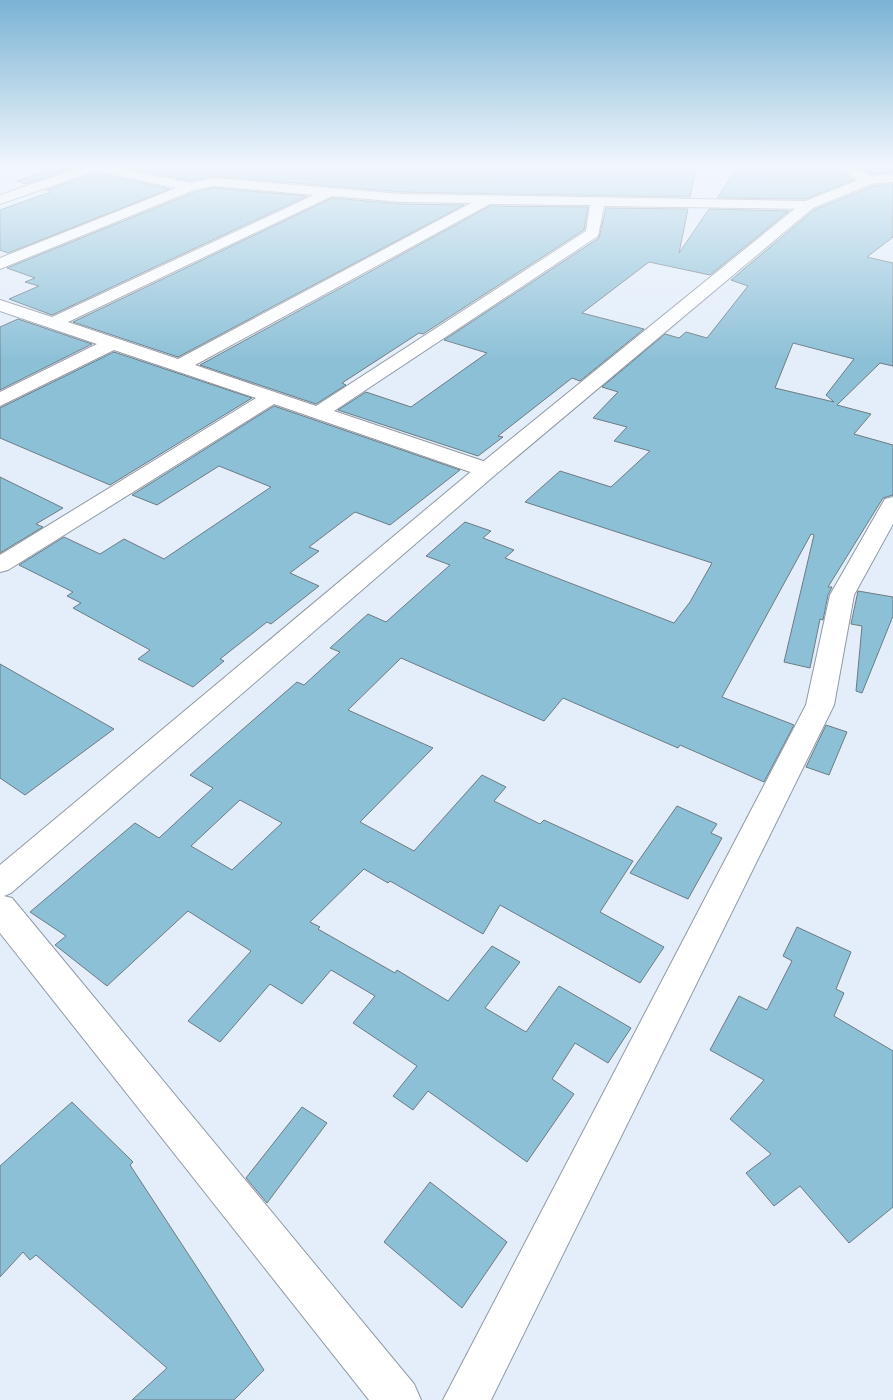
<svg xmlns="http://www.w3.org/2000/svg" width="893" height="1400" viewBox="0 0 893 1400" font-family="'Libre Baskerville',serif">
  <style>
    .building { fill: #8cc0d7; stroke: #6d7b82; fill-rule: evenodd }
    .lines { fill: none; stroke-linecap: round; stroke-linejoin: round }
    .minor-casing { stroke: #909aa5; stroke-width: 2 }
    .tertiary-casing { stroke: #909aa5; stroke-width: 2 }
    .minor { fill: #fff; fill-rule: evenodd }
    .tertiary { fill: #fff; fill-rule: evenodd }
  </style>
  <rect width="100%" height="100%" fill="#e3eefa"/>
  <path class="building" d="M 64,165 L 79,166 L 27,184 L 17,181 Z
    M 116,165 L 697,165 L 690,197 L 402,192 L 214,176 L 190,181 Z
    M 739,165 L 812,165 L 826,172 L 840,170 L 854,180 L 805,199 L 717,198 Z
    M 873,165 L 881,169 L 893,167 L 893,172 L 870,174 L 859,167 Z
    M 95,173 L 170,189 L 8,253 L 0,250 L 0,210 L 51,192 L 47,190 Z
    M 893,184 L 893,237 L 867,257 L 893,263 L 893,366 L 880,363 L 837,405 L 871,414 L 854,434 L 893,445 L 893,495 L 883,498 L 828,587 L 832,587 L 828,595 L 823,620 L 820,619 L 810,668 L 784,662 L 814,535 L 811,534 L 722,697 L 794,725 L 764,782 L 680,745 L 678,748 L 563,698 L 544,721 L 401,658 L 348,710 L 433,748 L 360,822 L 414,851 L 482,775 L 506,787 L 494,801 L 540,824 L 544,820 L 633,861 L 600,912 L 664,947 L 640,983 L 500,905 L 483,934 L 390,881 L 388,883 L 364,869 L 310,922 L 320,927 L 318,929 L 395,973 L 397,970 L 448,1001 L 492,946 L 520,962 L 485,1008 L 526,1032 L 559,986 L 631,1028 L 608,1063 L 575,1043 L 552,1079 L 574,1094 L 527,1162 L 428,1091 L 413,1110 L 393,1096 L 417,1066 L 353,1023 L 375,996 L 331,970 L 302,1004 L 270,984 L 220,1042 L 188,1021 L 251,951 L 188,911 L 107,986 L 55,945 L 66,936 L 30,912 L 135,823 L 159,838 L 213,788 L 190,775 L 297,682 L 304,685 L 340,652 L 330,648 L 368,614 L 386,622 L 450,565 L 426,556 L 465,522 L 491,531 L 483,538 L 514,550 L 505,558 L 674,623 L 690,602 L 712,563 L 525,502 L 560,471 L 611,487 L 650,451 L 614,441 L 627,427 L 593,418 L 618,392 L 602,387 L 665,334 L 679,338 L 686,332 L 707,338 L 748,286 L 731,280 L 814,210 L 873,186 ZM 793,343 L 854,359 L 826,395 L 834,402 L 775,388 ZM 240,800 L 282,823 L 232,870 L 191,846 Z
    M 214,188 L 307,196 L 52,315 L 9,299 L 39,286 L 25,282 L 35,278 L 7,268 L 195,192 Z
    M 332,198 L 402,204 L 464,205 L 178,357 L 73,322 Z
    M 490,206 L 588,207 L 584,230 L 423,334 L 419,333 L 342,383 L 346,385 L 316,404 L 200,365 Z
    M 606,208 L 688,209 L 679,253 L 709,209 L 789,211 L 710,275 L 649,262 L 582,313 L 644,329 L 580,381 L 572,378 L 498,436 L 503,437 L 478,456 L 338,410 L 366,392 L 411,407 L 487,353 L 444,340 L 599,238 Z
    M 18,319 L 92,344 L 0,390 L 0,327 Z
    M 114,352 L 252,398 L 110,485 L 0,438 L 0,408 Z
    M 274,406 L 460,470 L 390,525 L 355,512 L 309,547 L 319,551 L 290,573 L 319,586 L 271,624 L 267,622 L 220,659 L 224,661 L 193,687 L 138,659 L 150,650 L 73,608 L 81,603 L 67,596 L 73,592 L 19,565 L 64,537 L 100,554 L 124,539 L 164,559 L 271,487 L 219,466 L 157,505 L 132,495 Z
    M 0,477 L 63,508 L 36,524 L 43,527 L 0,553 Z
    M 858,591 L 893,597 L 893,616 L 862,693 L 856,691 L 862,626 L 851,624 Z
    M 0,664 L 114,729 L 25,795 L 0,778 Z
    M 826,725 L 847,732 L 829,775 L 806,767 Z
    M 677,806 L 717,824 L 711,833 L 722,838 L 688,899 L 630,873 Z
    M 797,927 L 851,952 L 836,989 L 844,993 L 834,1016 L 893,1051 L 893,1207 L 849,1243 L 800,1186 L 774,1206 L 746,1173 L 771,1154 L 730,1119 L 764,1080 L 710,1050 L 739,996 L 767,1010 L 792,961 L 783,956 Z
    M 72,1102 L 133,1162 L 130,1165 L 264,1370 L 234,1400 L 132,1400 L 167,1368 L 36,1255 L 30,1260 L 23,1252 L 0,1277 L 0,1166 Z
    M 302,1107 L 327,1123 L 267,1203 L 246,1178 Z
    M 430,1182 L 507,1242 L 462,1308 L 384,1242 Z"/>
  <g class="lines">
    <g class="minor-casing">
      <path id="minor" d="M 81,165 L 106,165 L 190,183 L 214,178 L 402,194 L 808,201 L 815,205 L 808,209 L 604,206 L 598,236 L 334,411 L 495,465 L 498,470 L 495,475 L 487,476 L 479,475 L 274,404 L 8,570 L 0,572 L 0,555 L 256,398 L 114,350 L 0,406 L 0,392 L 97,344 L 0,311 L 0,300 L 52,317 L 314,195 L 214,186 L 194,190 L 0,269 L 0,258 L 176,188 L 95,171 L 0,204 L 0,195 L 82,167 ZM 332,196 L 402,202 L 471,203 L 178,359 L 68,322 ZM 490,204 L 590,205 L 586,231 L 316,406 L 195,365 Z
        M 893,174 L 893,182 L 869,184 L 862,180 L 869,176 Z
        M 893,497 L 893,524 L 854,595 L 834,705 L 491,1400 L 443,1400 L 806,705 L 830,595 L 882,504 L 885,499 Z"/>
    </g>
    <g class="tertiary-casing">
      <path id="tertiary" d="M 836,165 L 852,165 L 876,180 L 874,183 L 813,208 L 495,475 L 11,893 L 4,896 L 12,898 L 414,1384 L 421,1400 L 369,1400 L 0,933 L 0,865 L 479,465 L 803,202 L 858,180 Z"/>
    </g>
    <use href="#minor" class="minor"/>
    <use href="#tertiary" class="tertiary"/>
  </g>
  <linearGradient id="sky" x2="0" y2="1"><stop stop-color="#7ab3d4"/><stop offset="0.46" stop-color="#f2f7fd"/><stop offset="1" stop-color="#f2f7fd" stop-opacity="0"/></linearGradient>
  <rect width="893" height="361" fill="url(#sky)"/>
</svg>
